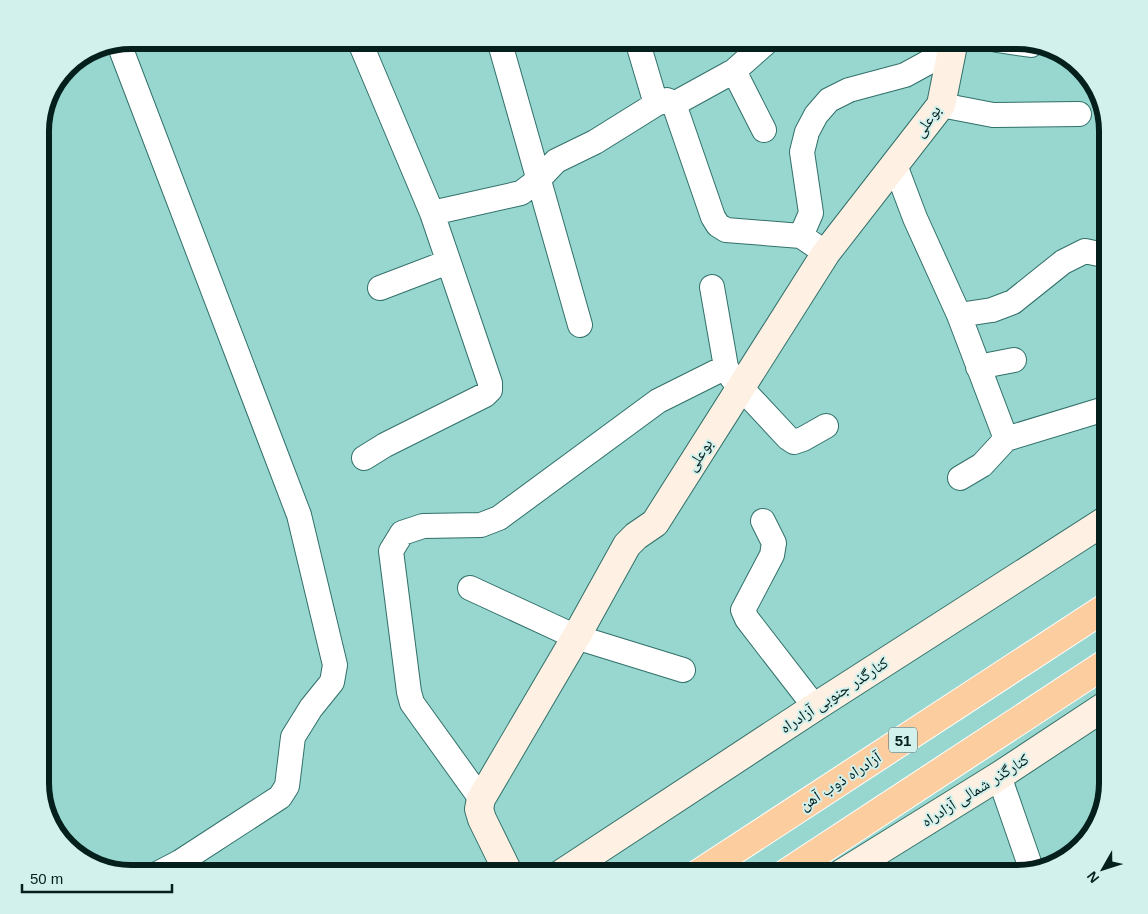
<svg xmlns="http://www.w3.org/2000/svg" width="1148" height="914" viewBox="0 0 1148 914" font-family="Arial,'Noto Naskh Arabic',sans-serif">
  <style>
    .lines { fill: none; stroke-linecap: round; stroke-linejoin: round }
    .street-casing { stroke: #32706a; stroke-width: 26 }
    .secondary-casing { stroke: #32706a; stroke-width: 30 }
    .highway-casing { stroke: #fff; stroke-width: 30 }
    .street { stroke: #fff; stroke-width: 24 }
    .secondary { stroke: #fef0e2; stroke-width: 28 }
    .highway { stroke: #fbcd9f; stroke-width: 28 }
    .labels { text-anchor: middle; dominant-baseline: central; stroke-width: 4; stroke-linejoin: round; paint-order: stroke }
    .shield { fill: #d2f0ec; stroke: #425e5a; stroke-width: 1 }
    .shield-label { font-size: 15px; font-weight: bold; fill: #041f1c }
    .street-label { font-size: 16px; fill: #041f1c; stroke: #d2f0ec }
    .rim { fill: none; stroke: #041f1c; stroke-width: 6 }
  </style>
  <rect width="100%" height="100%" fill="#97d7cf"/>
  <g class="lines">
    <g class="street-casing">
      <path id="street" d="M 359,40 L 432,213 L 521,193 L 538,180 L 556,161 L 595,142 L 656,104 L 667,100 L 674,104 L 713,217 L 718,225 L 726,230 L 801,236 L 826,253
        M 499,40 L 580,325
        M 637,40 L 656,104
        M 997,40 L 1031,45
        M 119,44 L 299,515 L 335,665 L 332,682 L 311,708 L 293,737 L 287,786 L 280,797 L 180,862 L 157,874
        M 734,71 L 764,130
        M 674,104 L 734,71 L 769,40
        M 941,105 L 993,115 L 1079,114
        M 895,165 L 915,218 L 959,315 L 1006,439
        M 801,236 L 811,213 L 802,152 L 807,132 L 816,115 L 829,100 L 849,90 L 905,75 L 927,63 L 953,46
        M 712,287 L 726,367 L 732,378 L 788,438 L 794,442 L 803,439 L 826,426
        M 380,288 L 448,262
        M 959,315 L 992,310 L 1013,302 L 1063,262 L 1085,251 L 1108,256
        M 978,367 L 1014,360
        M 364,458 L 385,445 L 485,395 L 490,390 L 490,383 L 432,213
        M 960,478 L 982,465 L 1006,439 L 1108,408
        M 763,521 L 774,543 L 772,555 L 743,610 L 747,619 L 815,707
        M 470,588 L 576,637 L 683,670
        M 999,776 L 1032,871
        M 481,799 L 412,703 L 409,692 L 391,551 L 402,533 L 423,526 L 481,525 L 499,518 L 658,401 L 726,367"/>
    </g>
    <g class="secondary-casing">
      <path id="secondary" d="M 509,874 L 482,819 L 479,809 L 481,799 L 576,637 L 627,545 L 636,536 L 655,523 L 826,253 L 941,105 L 954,40
        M 561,874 L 815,707 L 1108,519
        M 841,874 L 999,776 L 1108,704"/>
    </g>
    <g class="highway-casing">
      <path id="highway" d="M 698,874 L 1108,606
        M 785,874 L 1108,662"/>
    </g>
    <use href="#street" class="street"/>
    <use href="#secondary" class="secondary"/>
    <use href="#highway" class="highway"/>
  </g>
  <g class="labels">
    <rect class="shield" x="889" y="727.5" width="28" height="25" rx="4"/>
    <g class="shield-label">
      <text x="903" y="740">51</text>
    </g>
    <g class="street-label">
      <text transform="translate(927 121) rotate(-55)">بوعلی</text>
      <text transform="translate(699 455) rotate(-57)">بوعلی</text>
      <text transform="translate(834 695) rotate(-33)">کنارگذر جنوبی آزادراه</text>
      <text transform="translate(840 781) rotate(-33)">آزادراه ذوب آهن</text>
      <text transform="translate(975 790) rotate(-32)">کنارگذر شمالی آزادراه</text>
    </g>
  </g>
  <path d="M0 0H1148V914H0ZM131 49H1017A82 82 0 0 1 1099 131V783A82 82 0 0 1 1017 865H131A82 82 0 0 1 49 783V131A82 82 0 0 1 131 49Z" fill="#d2f0ec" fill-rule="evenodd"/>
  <path class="rim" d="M131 49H1017A82 82 0 0 1 1099 131V783A82 82 0 0 1 1017 865H131A82 82 0 0 1 49 783V131A82 82 0 0 1 131 49Z"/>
  <g transform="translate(1103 869) rotate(231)" stroke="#d2f0ec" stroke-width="4" paint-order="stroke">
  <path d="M0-4L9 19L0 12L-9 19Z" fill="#041f1c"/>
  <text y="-8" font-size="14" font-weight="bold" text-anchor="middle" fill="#041f1c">N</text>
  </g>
  <path d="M22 884v8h150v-8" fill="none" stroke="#041f1c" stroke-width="2.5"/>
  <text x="30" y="884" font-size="15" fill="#041f1c" stroke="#d2f0ec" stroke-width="4" paint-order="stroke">50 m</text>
</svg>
